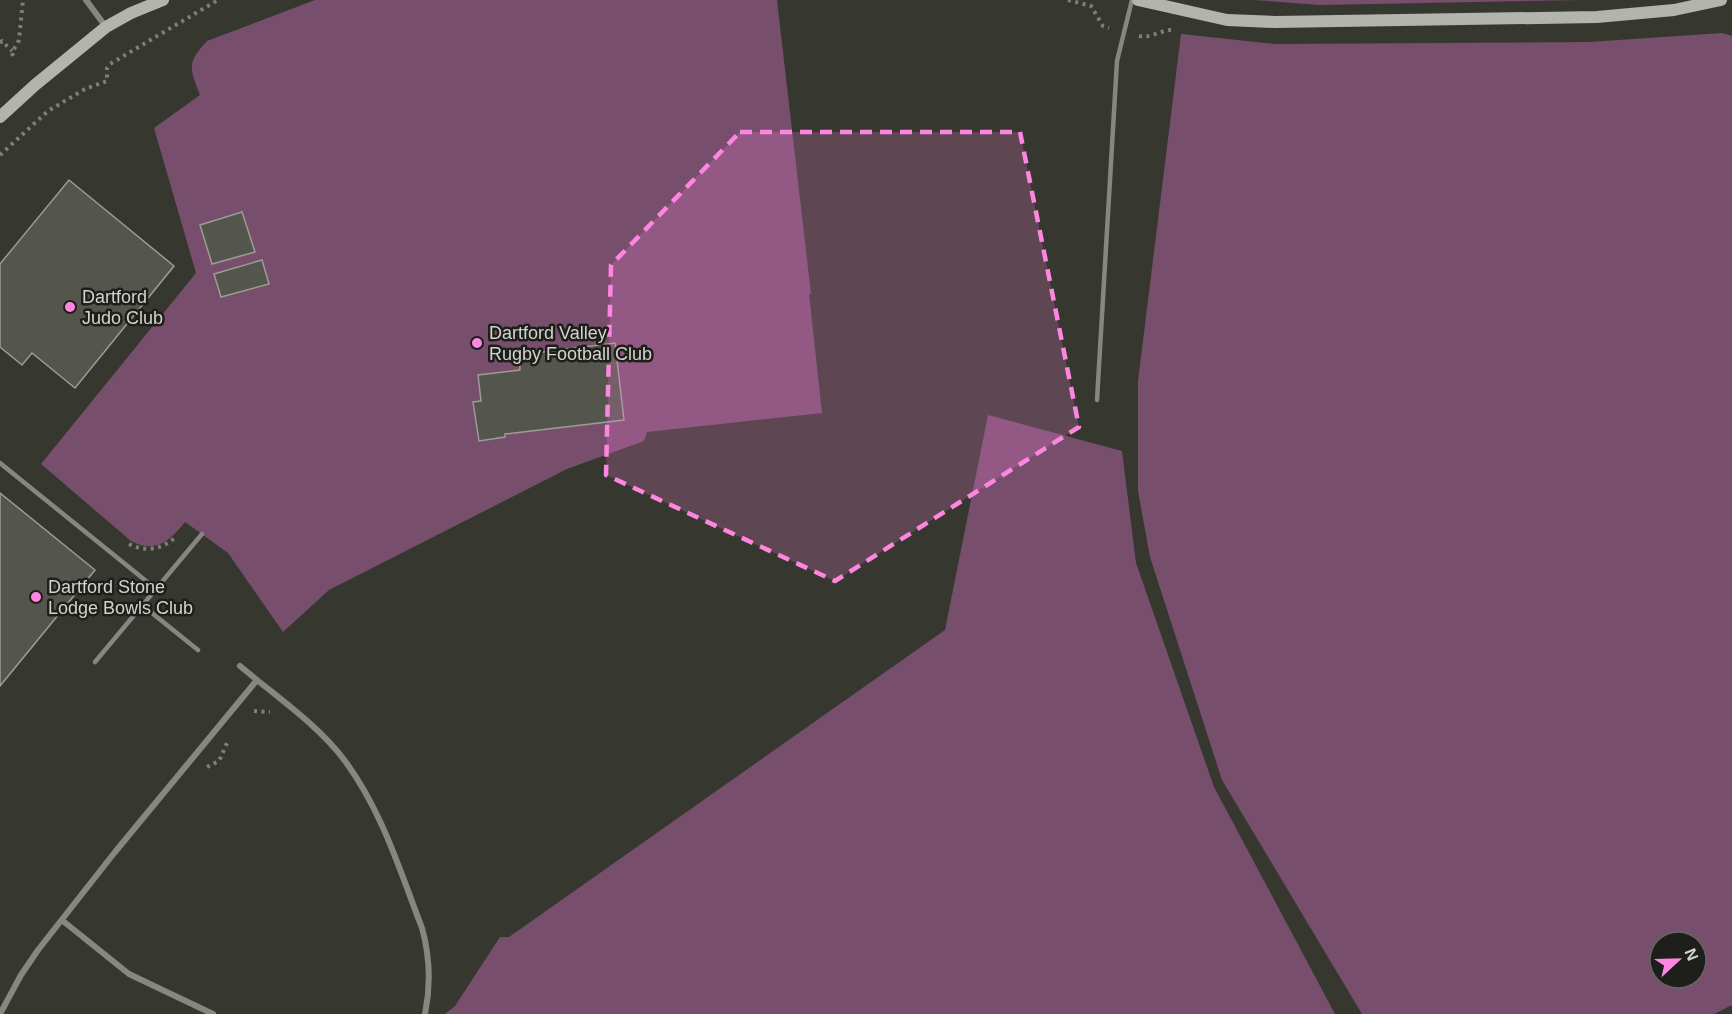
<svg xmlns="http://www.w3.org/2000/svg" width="1732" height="1014" viewBox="0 0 1732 1014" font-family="Helvetica,sans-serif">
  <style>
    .green { fill: #784e6d; fill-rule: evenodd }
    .building { fill: #54554c; stroke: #9b9d92; stroke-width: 1.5 }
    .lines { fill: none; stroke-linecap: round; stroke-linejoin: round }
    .path { stroke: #7e8078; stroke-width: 4; stroke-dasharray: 3 4.5; stroke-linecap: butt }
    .service { stroke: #868782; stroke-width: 4.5 }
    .minor { stroke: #868782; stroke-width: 6 }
    .secondary { stroke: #b2b4ad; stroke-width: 12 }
    .marked { fill: #fe86e1; fill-opacity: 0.2; stroke: #fe86e1; stroke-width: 4.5; stroke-dasharray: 12 8; stroke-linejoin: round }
    .poi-dot { fill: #fe86e1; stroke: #1e1f1b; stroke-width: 2 }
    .labels { text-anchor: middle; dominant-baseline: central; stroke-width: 5; stroke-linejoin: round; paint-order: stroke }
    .poi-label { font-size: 18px; fill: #d2d3cd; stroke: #1e1f1b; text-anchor: start }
  </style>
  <rect width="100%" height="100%" fill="#36382f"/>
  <path class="green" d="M 315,0 L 777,0 L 811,294 L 809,294 L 822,413 L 647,432 L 644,441 L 567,469 L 329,590 L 283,632 L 228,553 L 185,522 C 170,541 155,554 131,541 L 41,464 L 196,273 L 154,128 L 200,95 C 190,69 186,63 207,41 Z
    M 1254,0 L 1582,0 L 1320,5 Z
    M 1722,33 L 1732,36 L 1732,1005 L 1714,1014 L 1362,1014 L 1222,780 L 1150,557 L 1138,491 L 1138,381 L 1181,34 L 1275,44 L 1589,42 ZM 1660,942 L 1696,942 L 1696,978 L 1660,978 Z
    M 988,415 L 1122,451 L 1136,563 L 1214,787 L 1335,1014 L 445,1014 L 455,1006 L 500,937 L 509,937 L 945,630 Z"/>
  <path class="building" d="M 69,180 L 174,266 L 75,388 L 32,353 L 22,365 L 0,347 L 0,264 Z
    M 242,212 L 255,252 L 212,264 L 200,225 Z
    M 262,260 L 269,284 L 221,297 L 214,274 Z
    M 615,343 L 624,420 L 505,434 L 505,437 L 479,441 L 473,402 L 481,401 L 478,375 L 520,370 L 519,355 Z
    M 0,493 L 95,570 L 0,686 Z"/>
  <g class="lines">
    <path class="path" d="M 1068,0 L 1091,6 L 1103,26 L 1109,28
      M 1139,36 C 1150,39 1160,30 1172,30
      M 0,43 L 2,41 L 12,51
      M 13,56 L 12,53 L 19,40 L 23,0
      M 0,155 L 48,111 L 85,89 L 107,81 L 107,68 L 110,64 L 218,0
      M 129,544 C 146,553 163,549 177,536
      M 254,711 L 270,712
      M 207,767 L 219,761 L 227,743"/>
    <path class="service" d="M 1097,400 L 1117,61 L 1132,0
      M 0,463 L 156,589 L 95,662
      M 156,589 L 202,534
      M 142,605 L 198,650"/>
    <path class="minor" d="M 86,0 L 106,27
      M 240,666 L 257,680
      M 63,921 L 129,974 L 213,1014
      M 0,1014 L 21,975 L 38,950 L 115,852 L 257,680 C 288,705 322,730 345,761 C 382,811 400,871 422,928 C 430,957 431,985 425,1014"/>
    <path class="secondary" d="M 1138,0 L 1227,20 L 1275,22 L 1597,17 L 1674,10 L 1721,0
      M 0,117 L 35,85 L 106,27 L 131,13 L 163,0"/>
  </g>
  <path class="marked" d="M 740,132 L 1020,132 L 1079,427 L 835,581 L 606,475 L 611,265 Z"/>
  <g class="poi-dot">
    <circle cx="70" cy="307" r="6"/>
    <circle cx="477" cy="343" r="6"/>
    <circle cx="36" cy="597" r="6"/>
  </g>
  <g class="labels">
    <g class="poi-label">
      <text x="82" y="297">Dartford<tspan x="82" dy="21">Judo Club</tspan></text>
      <text x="489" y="333">Dartford Valley<tspan x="489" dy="21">Rugby Football Club</tspan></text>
      <text x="48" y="587">Dartford Stone<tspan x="48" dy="21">Lodge Bowls Club</tspan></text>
    </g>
  </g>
  <g transform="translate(1678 960) rotate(68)"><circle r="28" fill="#1e1f1b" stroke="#666762" stroke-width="1.5"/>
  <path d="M0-4.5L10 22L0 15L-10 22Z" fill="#fe86e1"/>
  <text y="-9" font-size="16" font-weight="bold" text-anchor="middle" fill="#d2d3cd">N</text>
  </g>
</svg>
